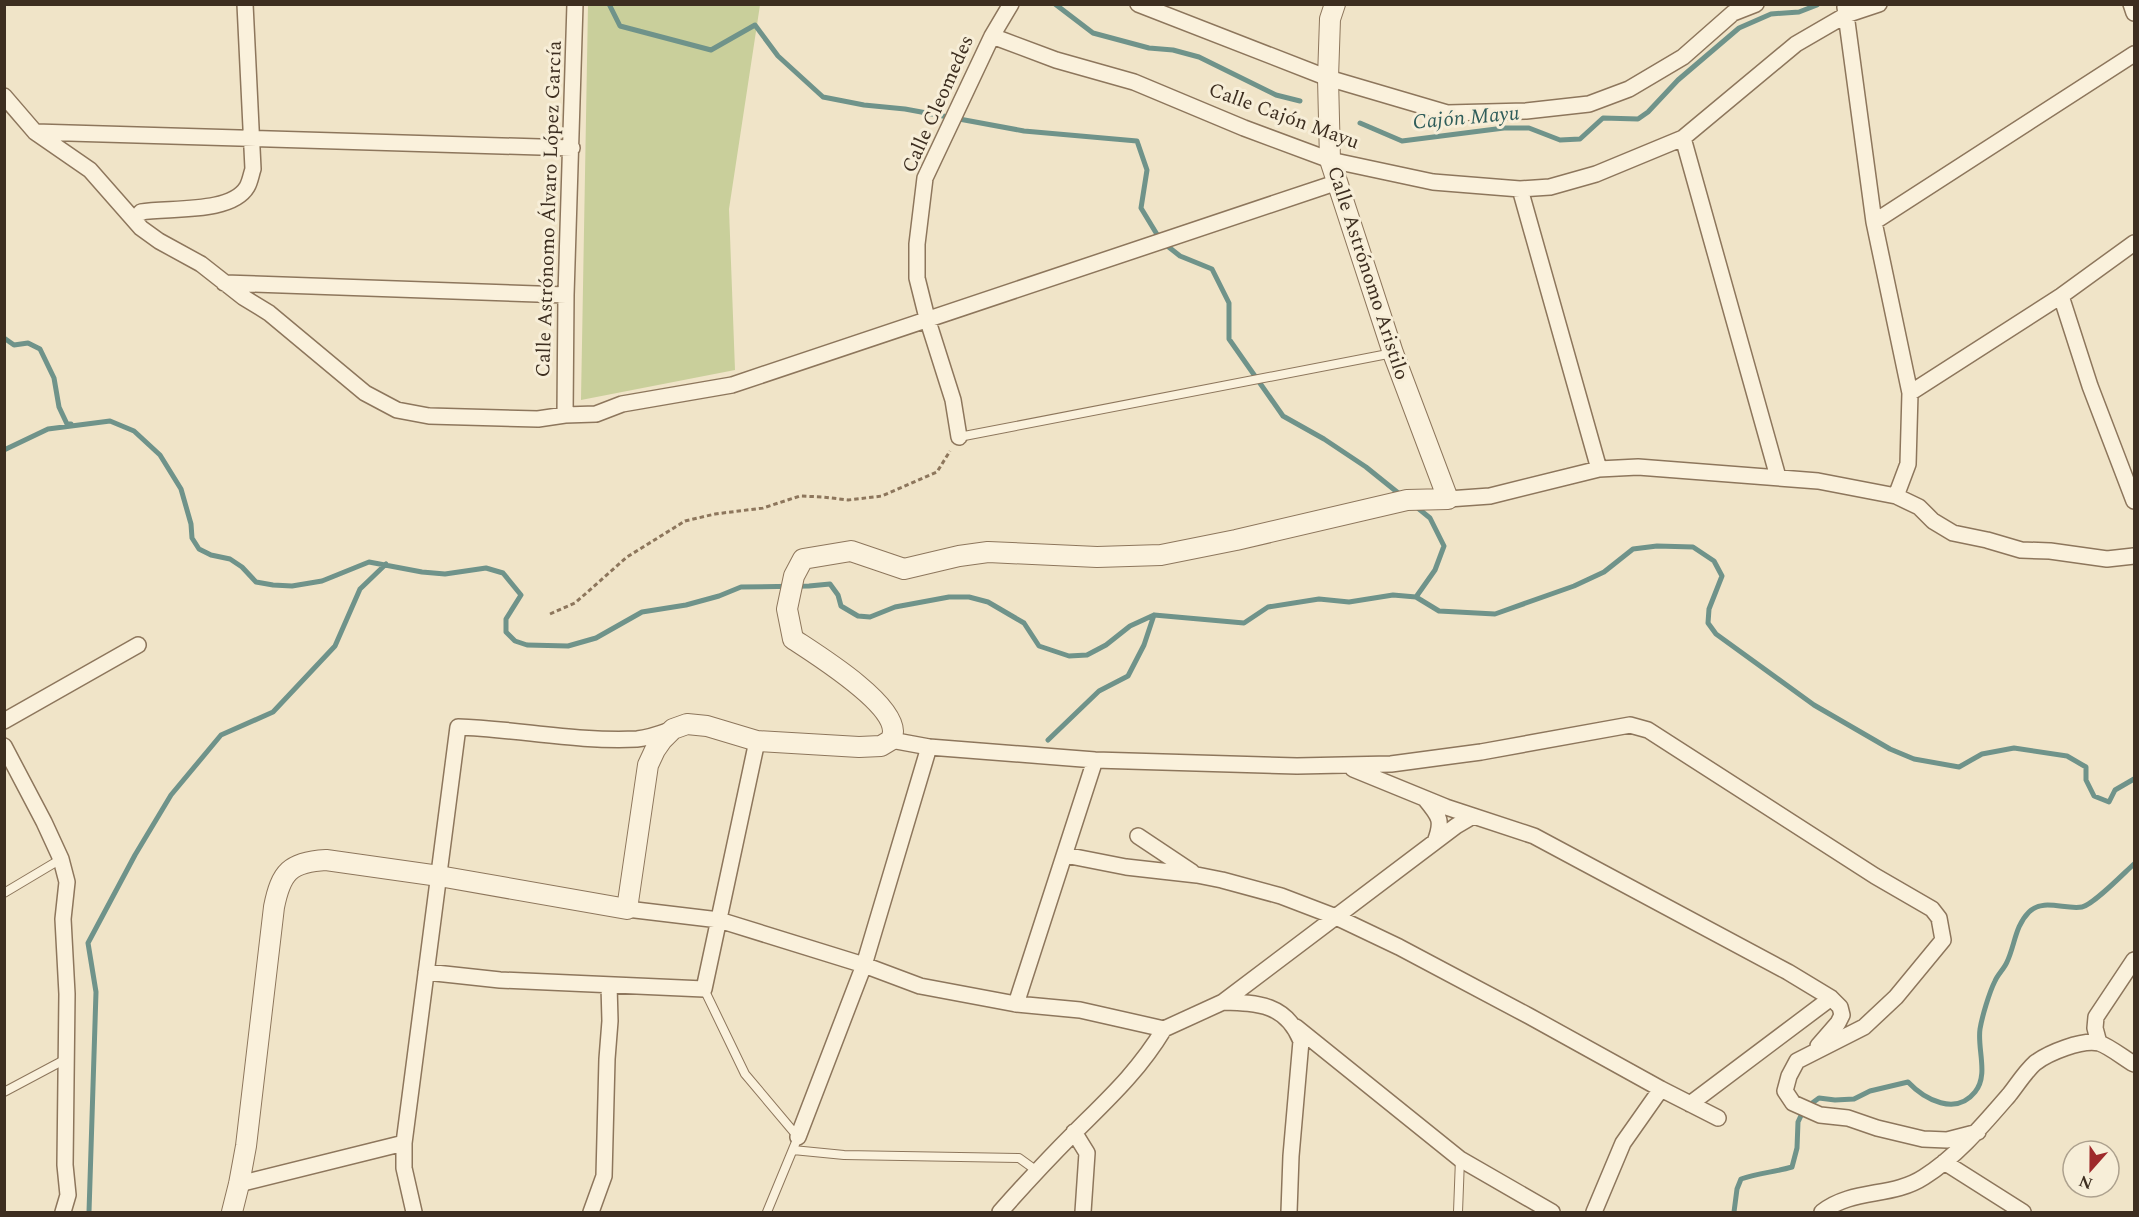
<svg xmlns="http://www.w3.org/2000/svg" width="2139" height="1217" viewBox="0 0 2139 1217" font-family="Spectral,serif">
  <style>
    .green { fill: #c9cf9b }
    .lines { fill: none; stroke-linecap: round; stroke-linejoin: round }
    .stream { stroke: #6f938a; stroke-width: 5 }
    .service-casing { stroke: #8d765c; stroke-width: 10 }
    .minor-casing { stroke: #8d765c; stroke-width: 18 }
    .tertiary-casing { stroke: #8d765c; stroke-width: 22 }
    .path { stroke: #8d765c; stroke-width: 3; stroke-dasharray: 4.5 3; stroke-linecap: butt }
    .service { stroke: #faf1dc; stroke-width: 8 }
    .minor { stroke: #faf1dc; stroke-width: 15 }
    .tertiary { stroke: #faf1dc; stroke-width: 20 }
    .labels { text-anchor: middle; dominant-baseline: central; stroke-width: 6; stroke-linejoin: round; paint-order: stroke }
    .street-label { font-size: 20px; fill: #3d2e20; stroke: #f7eed8 }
    .water-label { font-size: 21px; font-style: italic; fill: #2f5d5a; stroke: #f7eed8 }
  </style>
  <rect width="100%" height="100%" fill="#f0e4c8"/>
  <path class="green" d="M 588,5 L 760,5 L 729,209 L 735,370 L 581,400 Z"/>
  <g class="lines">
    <path class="stream" d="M 609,4 L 620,26 L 711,50 L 755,25 L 778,56 L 823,97 L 864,105 L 905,109 L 1024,131 L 1137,141 L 1147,170 L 1141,208 L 1161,241 L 1180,256 L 1212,269 L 1229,303 L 1229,339 L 1283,416 L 1324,439 L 1366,467 L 1402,496
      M 1055,4 L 1093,33 L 1149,48 L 1173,50 L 1199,57 L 1276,95 L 1300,101
      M 1360,123 L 1402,141 L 1504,128 L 1529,128 L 1560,140 L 1580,139 L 1603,118 L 1638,119 L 1648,112 L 1678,80 L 1739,28 L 1771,14 L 1799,12 L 1817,5
      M 4,338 L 14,345 L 28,343 L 40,349 L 54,378 L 59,407 L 67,424 L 71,424
      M 4,450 L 48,429 L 110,421 L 134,431 L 160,455 L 181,489 L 191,524 L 192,538 L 199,549 L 211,555 L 230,559 L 242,567 L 256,582 L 273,585 L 292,586 L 322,581 L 369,562 L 422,572 L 445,574 L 486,568 L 503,573 L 521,595 L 506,619 L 506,632 L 515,641 L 527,645 L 568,646 L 596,638 L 642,612 L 686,605 L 719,596 L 741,587 L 809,586 L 830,584 L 838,595 L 841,606 L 858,616 L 870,617 L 895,607 L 949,597 L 969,597 L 988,602 L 1024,623 L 1039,646 L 1069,656 L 1087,655 L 1106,645 L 1130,626 L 1154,615 L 1244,623 L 1268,607 L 1319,599 L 1349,602 L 1393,595 L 1416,597 L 1439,611 L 1495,614 L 1574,586 L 1604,572 L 1633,549 L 1657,546 L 1693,547 L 1714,561 L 1722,576 L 1709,609 L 1708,623 L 1716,634 L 1814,705 L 1890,749 L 1914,759 L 1959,767 L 1982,754 L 2014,748 L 2067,756 L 2086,767 L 2086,780 L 2094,796 L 2109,802 L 2115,790 L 2134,779
      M 1414,505 L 1430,518 L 1444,546 L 1435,570 L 1416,597
      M 1048,740 L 1099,691 L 1128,676 L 1144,645 L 1154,615
      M 89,1212 L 96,992 L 88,943 L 135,855 L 171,795 L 221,735 L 273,712 L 335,646 L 360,589 L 386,564
      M 1734,1212 L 1737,1189 L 1741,1179 C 1758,1173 1775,1172 1792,1167 L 1797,1148 L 1798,1122 L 1804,1109 L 1819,1098 L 1835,1100 L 1854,1099 L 1870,1091 L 1908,1082 C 1925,1100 1956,1116 1975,1092 C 1989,1075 1977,1049 1980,1029 C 1982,1017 1989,993 1995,981 C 1998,974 2004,969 2007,962 C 2015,945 2015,926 2029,912 C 2043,898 2065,910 2082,907 C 2093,905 2124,873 2134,864"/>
    <g class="service-casing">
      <path id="service" d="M 959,437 L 1393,353
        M 4,893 L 61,859
        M 704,989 L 745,1074 L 798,1137 L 767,1212
        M 4,1092 L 66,1059
        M 793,1150 L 844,1155 L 1019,1158 L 1037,1171
        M 1458,1212 L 1460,1159"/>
    </g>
    <g class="minor-casing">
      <path id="minor" d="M 1138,4 L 1328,78 L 1447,113 L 1526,111 L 1589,104 L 1629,89 L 1683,57 L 1733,13 L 1756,4
        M 2131,4 L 2134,13
        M 992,36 L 1056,60 L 1134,82 L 1244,128 L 1330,160 L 1433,182 L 1520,189 L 1550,187 L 1596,174 L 1683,138 L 1796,44 L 1846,15 L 1879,4
        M 4,96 L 35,132 L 90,170 L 141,228 L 159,241 L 201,264 L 243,297 L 269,313 L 365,393 L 397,410 L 429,416 L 538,419 L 565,415 L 596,414 L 622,404 L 732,385 L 1338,182
        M 35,132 L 572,148
        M 1683,138 L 1778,477
        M 1520,189 L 1599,469
        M 135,220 L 141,212 C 169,207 231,214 247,187 C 250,182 251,175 253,169 L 245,4
        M 1874,222 L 2134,54
        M 224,283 L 566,295
        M 2061,296 L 2090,386 L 2134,501
        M 1910,393 L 2061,296 L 2134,243
        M 565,415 L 566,295 L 575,4
        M 959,437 L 953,400 L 927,318 L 917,278 L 917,244 L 925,178 L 992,36 L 1011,4
        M 1896,496 L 1919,507 L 1933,521 L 1953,533 L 1987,540 L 2021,550 L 2050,551 L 2107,559 L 2134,556
        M 1448,499 L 1490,496 L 1599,469 L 1638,467 L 1818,481 L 1896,496 L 1908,464 L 1910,393 L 1874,222 L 1845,7
        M 4,721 L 138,645
        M 891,740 L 929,747 L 1095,760 L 1297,766 L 1391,764 L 1481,752 L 1630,725 L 1648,730 L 1875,876 L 1932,909 L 1939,918 L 1943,940 L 1896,997 L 1864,1027 L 1797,1061 L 1789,1076 L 1785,1091 L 1793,1103 L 1820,1115 L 1848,1118 L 1877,1128 L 1923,1139 L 1947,1140 L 1978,1132
        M 4,746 L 44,822 L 61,859 L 67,882 L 63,919 L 67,994 L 65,1165 L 68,1195 L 63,1212
        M 1353,769 L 1446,807 L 1534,836 L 1788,972 L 1831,998 L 1840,1007 L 1842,1015 L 1838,1023 L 1818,1046
        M 1426,800 C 1440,817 1443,821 1435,842
        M 1138,836 L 1192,872
        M 1065,855 L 1126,867 L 1197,875 L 1222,880 L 1281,896 L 1336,917 L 1399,947 L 1529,1016 L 1661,1089 L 1718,1118
        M 627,909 L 719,920 L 864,965 L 920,986 L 1016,1004 L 1080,1010 L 1164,1029 L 1223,1002 L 1456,826 L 1473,816
        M 426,972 L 500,980 L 704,989 L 757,741
        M 1223,1002 C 1259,1003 1286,1004 1301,1041 L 1291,1156 L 1289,1212
        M 1016,1004 L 1095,760
        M 1296,1027 L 1460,1159 L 1552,1212
        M 2099,1043 L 2095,1028 L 2096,1017 L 2134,960
        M 1690,1104 L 1831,998
        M 1074,1132 L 1087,1153 L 1083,1212
        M 798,1137 L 864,965 L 929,747
        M 1944,1162 L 2023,1212
        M 239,1184 L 404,1143
        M 414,1212 L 404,1168 L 404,1143 L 458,727 C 518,729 577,742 637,739 C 649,738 662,733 673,729
        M 591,1212 L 604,1176 L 607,1059 L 610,1021 L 609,985
        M 1000,1212 C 1024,1185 1048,1159 1073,1134 C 1108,1099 1138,1072 1164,1029
        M 1594,1212 L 1623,1143 L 1661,1089
        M 1822,1212 C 1853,1188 1892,1198 1924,1177 C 1957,1156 1983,1125 2009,1095 C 2017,1085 2025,1072 2035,1063 C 2048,1053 2082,1039 2099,1043 C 2109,1046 2125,1059 2134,1064"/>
    </g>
    <g class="tertiary-casing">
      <path id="tertiary" d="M 232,1212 L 239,1184 L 246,1146 L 274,907 C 281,872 290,862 326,860 L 439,876 L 627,909 L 648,765 L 655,750 L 662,740 L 673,729 L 687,724 L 707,726 L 757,741 L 859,747 L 881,746 L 891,740 C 892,737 893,734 893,731 C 892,701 817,655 793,639 L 787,609 L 794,576 L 803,559 L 851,551 L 904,569 L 959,556 L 988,552 L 1097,557 L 1161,555 L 1236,540 L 1407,500 L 1448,499 L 1393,353 L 1330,160 L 1328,78 L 1330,19 L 1335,4"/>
    </g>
    <path class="path" d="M 550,614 L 575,603 L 627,557 L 685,521 L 715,514 L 763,508 L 800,496 L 823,497 L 848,500 L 882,496 L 937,472 L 950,451"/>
    <use href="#service" class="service"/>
    <use href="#minor" class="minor"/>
    <use href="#tertiary" class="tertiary"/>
  </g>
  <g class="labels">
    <g class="street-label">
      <text transform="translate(938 104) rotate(-66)">Calle Cleomedes</text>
      <text transform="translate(1284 116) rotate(20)">Calle Cajón Mayu</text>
      <text transform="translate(549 209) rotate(-88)">Calle Astrónomo Álvaro López García</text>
      <text transform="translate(1368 273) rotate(72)">Calle Astrónomo Aristilo</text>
    </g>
    <g class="water-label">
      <text transform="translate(1466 118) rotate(-5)">Cajón Mayu</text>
    </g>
  </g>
  <rect width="2139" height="1217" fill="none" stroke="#3d2e20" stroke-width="12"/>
  <g transform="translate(2091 1169) rotate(201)"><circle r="28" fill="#f7eed8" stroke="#ada18e" stroke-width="1.5"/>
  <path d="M0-4.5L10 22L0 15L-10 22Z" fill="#9e2a2b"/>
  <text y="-9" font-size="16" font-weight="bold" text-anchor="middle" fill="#3d2e20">N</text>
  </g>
</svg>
